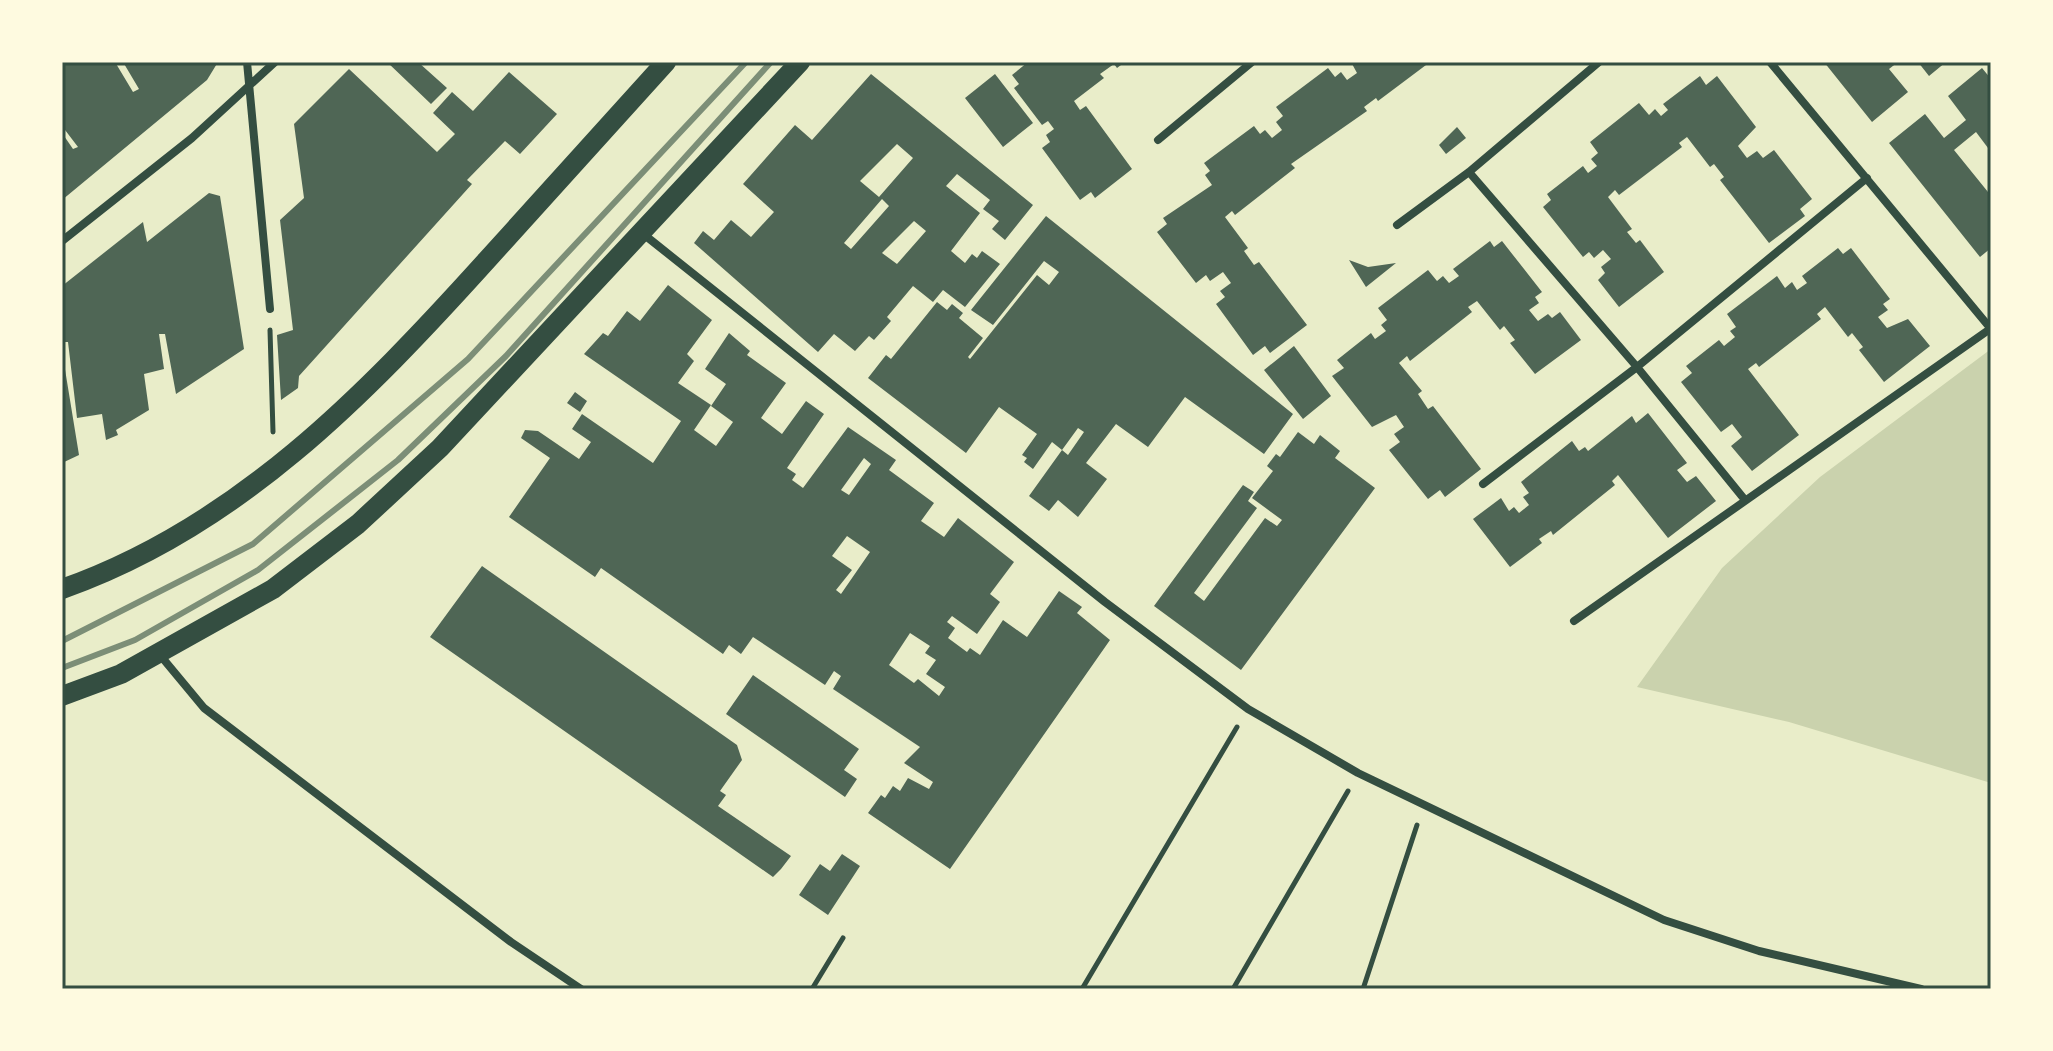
<svg xmlns="http://www.w3.org/2000/svg" width="2053" height="1051" viewBox="0 0 2053 1051" font-family="'Titillium Web',sans-serif">
  <style>
    .green { fill: #cad2ad }
    .building { fill: #4f6655; fill-rule: evenodd }
    .lines { fill: none; stroke-linecap: round; stroke-linejoin: round }
    .path { stroke: #344e41; stroke-width: 5 }
    .minor { stroke: #344e41; stroke-width: 8 }
    .primary { stroke: #344e41; stroke-width: 20 }
    .rail { stroke: #7c8e77; stroke-width: 6 }
    .neatline { fill: none; stroke: #344e41; stroke-width: 3 }
  </style>
  <rect width="100%" height="100%" fill="#e9edc9"/>
  <path class="green" d="M 1991,349 L 1991,783 L 1789,722 L 1637,687 L 1722,568 L 1820,477 Z"/>
  <path class="building" d="M 62,62 L 115,62 L 133,92 L 139,89 L 123,62 L 218,62 L 207,80 L 62,200 L 62,133 L 73,149 L 78,147 L 62,126 Z
    M 387,62 L 418,62 L 447,88 L 431,104 Z
    M 1028,62 L 1125,62 L 1117,68 L 1114,64 L 1100,74 L 1104,78 L 1074,101 L 1080,110 L 1086,106 L 1132,169 L 1095,198 L 1091,192 L 1080,200 L 1042,148 L 1050,142 L 1046,135 L 1054,129 L 1048,121 L 1042,125 L 1014,88 L 1019,84 L 1012,75 Z
    M 1351,62 L 1430,62 L 1378,101 L 1376,98 L 1364,107 L 1367,111 L 1291,164 L 1295,168 L 1235,215 L 1232,211 L 1225,217 L 1248,248 L 1244,251 L 1254,265 L 1259,262 L 1307,325 L 1270,353 L 1265,346 L 1253,355 L 1216,304 L 1225,297 L 1220,291 L 1231,283 L 1223,272 L 1210,281 L 1206,275 L 1196,283 L 1157,232 L 1167,224 L 1163,218 L 1212,185 L 1205,175 L 1210,171 L 1204,163 L 1254,126 L 1260,134 L 1265,130 L 1272,138 L 1282,130 L 1276,122 L 1283,116 L 1276,107 L 1328,68 L 1335,77 L 1341,72 L 1347,80 L 1357,73 Z
    M 1824,62 L 1898,62 L 1889,69 L 1908,92 L 1872,122 Z
    M 1918,62 L 1946,62 L 1929,76 Z
    M 1982,68 L 1991,79 L 1991,152 L 1976,132 L 1954,150 L 1988,192 L 1991,189 L 1991,248 L 1980,257 L 1889,143 L 1925,114 L 1944,138 L 1966,120 L 1948,96 Z
    M 349,69 L 437,152 L 455,134 L 433,113 L 452,92 L 473,111 L 509,72 L 557,114 L 520,154 L 505,141 L 467,180 L 472,184 L 299,376 L 298,388 L 281,400 L 277,335 L 293,330 L 280,220 L 304,198 L 294,124 Z
    M 871,74 L 1033,205 L 1005,240 L 992,229 L 999,221 L 983,209 L 990,200 L 957,174 L 946,186 L 980,213 L 951,251 L 965,263 L 972,254 L 977,258 L 982,251 L 1000,264 L 965,307 L 943,290 L 933,302 L 913,286 L 887,317 L 891,321 L 874,340 L 869,336 L 855,351 L 834,334 L 818,352 L 694,243 L 703,231 L 714,240 L 731,220 L 751,237 L 774,212 L 743,184 L 795,125 L 812,140 ZM 897,144 L 913,158 L 879,197 L 860,181 ZM 882,199 L 889,206 L 851,249 L 844,243 ZM 914,221 L 926,231 L 897,264 L 882,253 Z
    M 995,74 L 1033,123 L 1003,147 L 965,98 Z
    M 1700,76 L 1706,85 L 1717,76 L 1756,127 L 1738,146 L 1747,158 L 1757,151 L 1763,158 L 1774,150 L 1812,199 L 1800,209 L 1805,216 L 1769,243 L 1720,180 L 1724,177 L 1714,164 L 1710,167 L 1687,137 L 1679,143 L 1682,147 L 1619,195 L 1615,190 L 1608,197 L 1632,229 L 1627,232 L 1636,243 L 1640,240 L 1664,272 L 1619,307 L 1598,280 L 1605,273 L 1601,267 L 1611,259 L 1603,250 L 1594,258 L 1589,252 L 1583,257 L 1543,207 L 1551,200 L 1547,194 L 1583,166 L 1588,173 L 1597,166 L 1591,159 L 1598,153 L 1590,142 L 1639,103 L 1649,115 L 1655,109 L 1661,116 L 1668,110 L 1663,104 Z
    M 1457,127 L 1466,138 L 1446,154 L 1439,145 Z
    M 209,193 L 220,196 L 244,349 L 176,394 L 165,334 L 159,334 L 164,369 L 144,374 L 149,410 L 116,430 L 118,435 L 106,440 L 102,414 L 77,418 L 68,342 L 62,342 L 62,286 L 143,222 L 147,242 Z
    M 1046,216 L 1293,414 L 1264,454 L 1185,397 L 1148,447 L 1116,424 L 1086,463 L 1107,479 L 1078,517 L 1058,500 L 1049,511 L 1029,496 L 1062,450 L 1052,442 L 1033,469 L 1024,462 L 1027,458 L 1022,455 L 1037,434 L 999,407 L 966,453 L 868,378 L 886,355 L 891,359 L 937,302 L 947,310 L 952,304 L 963,313 L 959,318 L 983,338 L 968,357 L 970,359 L 1037,275 L 1049,285 L 1059,272 L 1044,261 L 993,325 L 971,310 ZM 1078,428 L 1084,432 L 1068,455 L 1062,450 Z
    M 1490,241 L 1494,247 L 1502,241 L 1542,292 L 1535,297 L 1539,303 L 1529,310 L 1538,321 L 1548,314 L 1552,318 L 1560,312 L 1581,340 L 1535,374 L 1510,343 L 1515,340 L 1504,326 L 1500,330 L 1477,301 L 1468,307 L 1472,312 L 1410,361 L 1407,356 L 1399,363 L 1422,391 L 1418,394 L 1428,409 L 1433,406 L 1481,469 L 1445,497 L 1440,490 L 1428,499 L 1389,450 L 1400,442 L 1394,434 L 1404,427 L 1396,415 L 1372,427 L 1332,376 L 1344,368 L 1337,360 L 1371,333 L 1375,339 L 1386,331 L 1381,325 L 1387,320 L 1378,308 L 1428,270 L 1437,281 L 1443,276 L 1449,283 L 1459,276 L 1453,269 Z
    M 1838,248 L 1843,254 L 1851,248 L 1890,299 L 1883,304 L 1888,310 L 1878,317 L 1887,328 L 1908,319 L 1930,346 L 1884,382 L 1859,350 L 1863,347 L 1852,333 L 1848,337 L 1825,307 L 1817,314 L 1821,319 L 1759,367 L 1756,363 L 1748,369 L 1799,435 L 1752,471 L 1731,446 L 1742,437 L 1732,424 L 1721,432 L 1681,382 L 1692,373 L 1686,366 L 1719,340 L 1724,346 L 1735,337 L 1730,331 L 1736,327 L 1727,314 L 1777,276 L 1785,288 L 1792,282 L 1797,290 L 1807,283 L 1802,276 Z
    M 1349,260 L 1368,267 L 1396,263 L 1366,287 Z
    M 668,285 L 712,320 L 687,354 L 694,361 L 678,383 L 711,405 L 694,430 L 716,446 L 733,422 L 711,406 L 726,384 L 705,369 L 729,333 L 750,351 L 747,355 L 786,383 L 761,418 L 782,434 L 806,401 L 824,414 L 787,468 L 796,474 L 792,480 L 803,488 L 848,427 L 896,460 L 889,470 L 934,503 L 921,521 L 944,537 L 958,518 L 1014,562 L 990,594 L 1000,602 L 977,634 L 952,616 L 947,622 L 955,628 L 948,638 L 967,652 L 970,648 L 980,655 L 1003,620 L 1027,637 L 1059,591 L 1082,607 L 1077,613 L 1110,640 L 950,869 L 868,813 L 881,795 L 885,798 L 893,786 L 900,791 L 908,778 L 929,789 L 933,782 L 904,763 L 920,747 L 833,689 L 841,676 L 834,671 L 825,685 L 753,637 L 741,654 L 729,645 L 723,654 L 601,568 L 595,577 L 509,517 L 550,458 L 521,438 L 525,430 L 538,431 L 579,459 L 591,442 L 572,429 L 582,414 L 653,463 L 681,421 L 584,354 L 603,333 L 608,336 L 627,311 L 640,321 ZM 864,458 L 871,464 L 849,495 L 841,490 ZM 847,536 L 870,552 L 841,594 L 836,590 L 852,570 L 832,556 ZM 910,633 L 930,646 L 925,653 L 936,660 L 926,674 L 945,687 L 939,696 L 918,679 L 914,683 L 889,665 Z
    M 1294,346 L 1331,396 L 1303,419 L 1264,370 Z
    M 62,351 L 79,455 L 62,463 Z
    M 575,392 L 587,401 L 580,412 L 567,403 Z
    M 1648,413 L 1687,463 L 1677,470 L 1687,482 L 1696,476 L 1716,501 L 1668,538 L 1618,475 L 1612,481 L 1615,485 L 1553,535 L 1551,531 L 1539,539 L 1542,543 L 1510,567 L 1473,519 L 1501,498 L 1509,511 L 1514,507 L 1519,513 L 1529,505 L 1523,497 L 1529,493 L 1521,482 L 1572,441 L 1579,451 L 1585,447 L 1588,451 L 1632,416 L 1636,423 Z
    M 1298,432 L 1314,444 L 1320,435 L 1340,451 L 1335,458 L 1375,488 L 1241,670 L 1154,606 L 1243,485 L 1254,492 L 1248,501 L 1257,508 L 1194,593 L 1204,601 L 1265,518 L 1277,526 L 1282,520 L 1252,498 L 1273,471 L 1267,466 L 1276,454 L 1280,457 Z
    M 482,566 L 737,745 L 742,760 L 720,791 L 726,795 L 718,806 L 791,856 L 781,869 L 773,877 L 430,637 Z
    M 753,675 L 859,749 L 844,770 L 857,779 L 845,797 L 726,714 Z
    M 842,854 L 860,866 L 828,915 L 799,895 L 820,864 L 830,871 Z"/>
  <g class="lines">
    <path class="path" d="M 270,330 L 273,432
      M 812,989 L 843,938
      M 1082,989 L 1237,727
      M 1233,989 L 1348,791
      M 1363,989 L 1417,825"/>
    <path class="minor" d="M 247,62 L 270,309
      M 1770,62 L 1991,329
      M 1158,140 L 1252,62
      M 1469,172 L 1637,367 L 1745,500
      M 1397,225 L 1469,172 L 1599,62
      M 642,233 L 1105,602 L 1248,709 L 1358,773 L 1664,920 L 1759,951 L 1921,989
      M 62,241 L 192,138 L 275,62
      M 1483,484 L 1637,367 L 1867,178
      M 1574,621 L 1990,329
      M 160,655 L 204,708 L 511,942 L 581,989"/>
    <path class="primary" d="M 62,589 C 238,527 365,395 487,260 C 547,194 606,128 666,62
      M 62,696 L 121,674 L 273,589 L 358,524 L 440,448 L 800,62"/>
    <path class="rail" d="M 62,641 L 253,544 L 468,359 L 746,62
      M 62,668 L 135,640 L 258,570 L 398,460 L 506,356 L 771,62"/>
  </g>
  <rect width="2053" height="1051" fill="none" stroke="#fefae0" stroke-width="128"/>
  <rect x="64" y="64" width="1925" height="923" class="neatline"/>
</svg>
